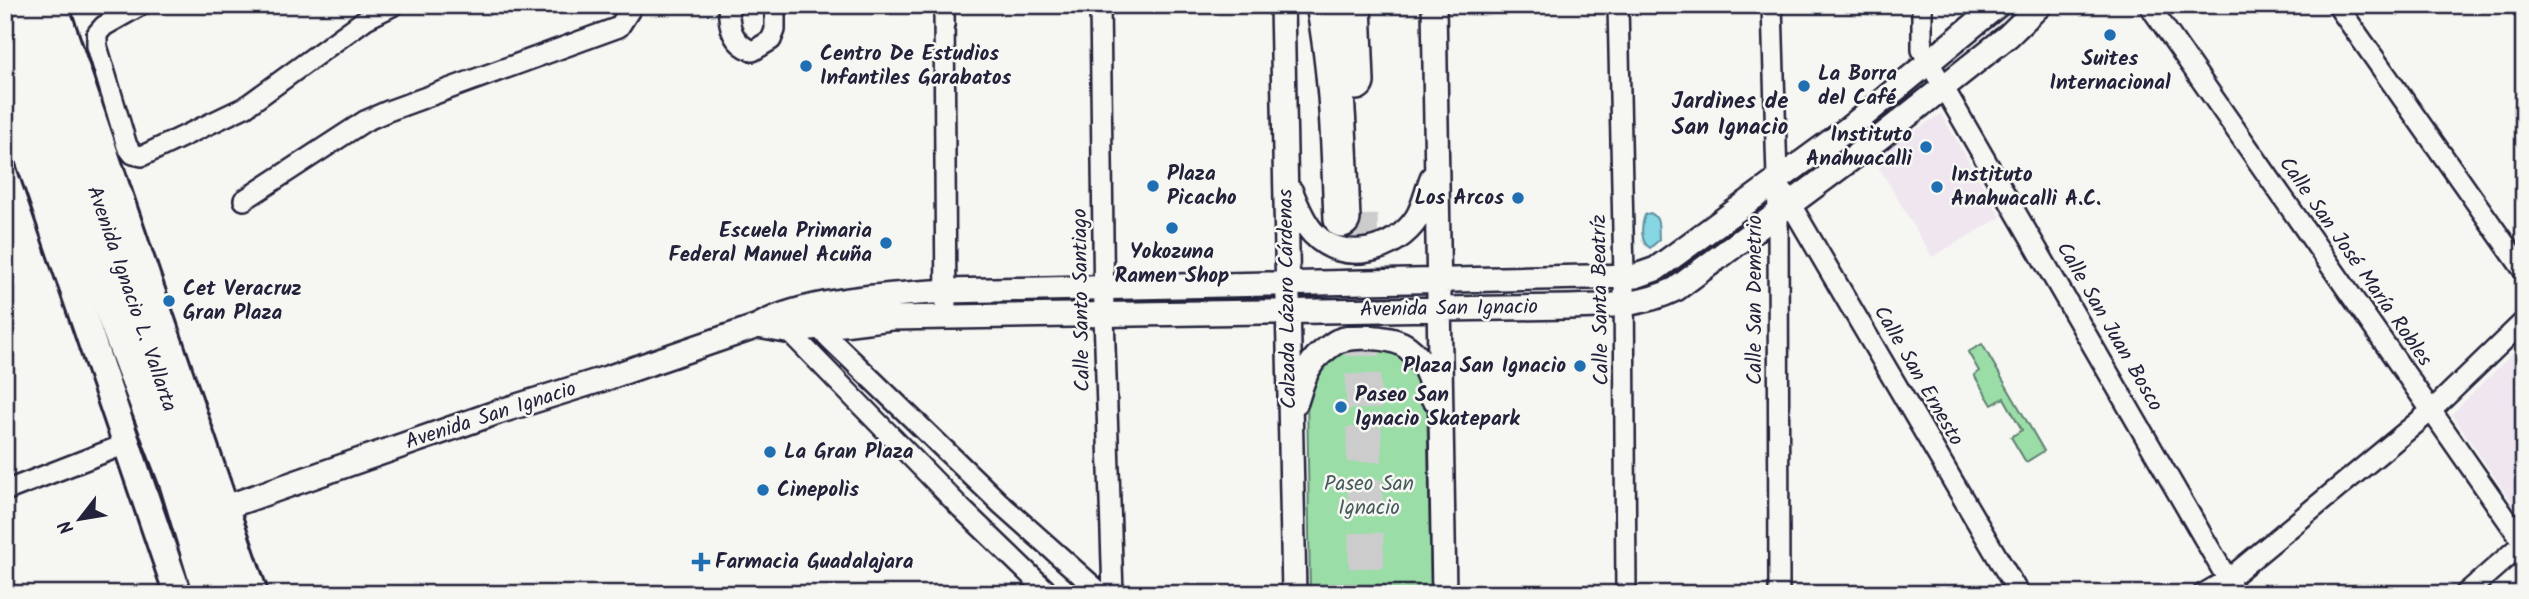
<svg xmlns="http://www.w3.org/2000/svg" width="2529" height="599" viewBox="0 0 2529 599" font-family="Kalam,sans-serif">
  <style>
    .built { fill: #efe6f0 }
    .green { fill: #9bdda7; stroke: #5e8071; stroke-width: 2 }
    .water { fill: #86d6e3; stroke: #5e8ea0; stroke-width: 2 }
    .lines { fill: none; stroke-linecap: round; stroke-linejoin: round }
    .motorway-tunnel { stroke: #cccccd; stroke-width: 35; stroke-dasharray: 35 18; stroke-linecap: butt }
    .minor-casing { stroke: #22223b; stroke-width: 24 }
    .tertiary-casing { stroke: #22223b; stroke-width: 28 }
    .secondary-casing { stroke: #22223b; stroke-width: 32 }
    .primary-casing { stroke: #22223b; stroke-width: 35 }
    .motorway-casing { stroke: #22223b; stroke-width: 40 }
    .minor { stroke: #f6f6f2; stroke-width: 19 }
    .tertiary { stroke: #f6f6f2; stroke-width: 23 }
    .secondary { stroke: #f6f6f2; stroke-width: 26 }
    .primary { stroke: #f6f6f2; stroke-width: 30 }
    .motorway { stroke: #f6f6f2; stroke-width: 35 }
    .poi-dot { fill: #1f6fb2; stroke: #f6f6f2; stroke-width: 2.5 }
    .labels { text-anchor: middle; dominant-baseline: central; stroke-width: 5; stroke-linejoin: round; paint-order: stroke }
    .poi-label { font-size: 21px; font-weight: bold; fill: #22223b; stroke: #f6f6f2; text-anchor: start }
    .street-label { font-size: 21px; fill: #22223b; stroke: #f6f6f2 }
    .park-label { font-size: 21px; fill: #465a5b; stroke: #f6f6f2 }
    .neighbourhood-label { font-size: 23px; font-weight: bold; fill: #22223b; stroke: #f6f6f2 }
  </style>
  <rect width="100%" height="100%" fill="#f6f6f2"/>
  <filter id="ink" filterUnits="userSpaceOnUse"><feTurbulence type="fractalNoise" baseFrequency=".0143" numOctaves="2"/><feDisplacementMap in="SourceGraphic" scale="14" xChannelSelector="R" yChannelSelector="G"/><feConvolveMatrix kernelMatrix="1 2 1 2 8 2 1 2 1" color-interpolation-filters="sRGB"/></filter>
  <g filter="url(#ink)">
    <path class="built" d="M 1491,5 L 1591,5 L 1591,10 L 1495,10 Z
      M 1941,114 L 2001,217 L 1932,257 L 1873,157 Z
      M 2524,342 L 2524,520 L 2452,414 Z"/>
    <path class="green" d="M 1372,343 L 1411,357 L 1427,398 L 1431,594 L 1310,594 L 1307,393 L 1325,356 Z
      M 1982,344 L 2044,451 L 2026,462 L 2011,437 L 2022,430 L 2004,398 L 1992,405 L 1974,375 L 1979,371 L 1968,352 Z"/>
    <path class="water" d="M 1650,213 C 1661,217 1658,230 1659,240 L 1650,248 C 1640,242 1641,226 1645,215 Z"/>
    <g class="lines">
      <path class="motorway-tunnel" d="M 1360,215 L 1367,594"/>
      <g class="minor-casing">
        <path id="minor" d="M 141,5 L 104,26 L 97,34 L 97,46 L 127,146 L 133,154 L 142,156 L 245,107 L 366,19 L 394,5
          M 728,5 C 729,26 731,43 753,51 L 771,40 L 775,30 L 775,5
          M 944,5 L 946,317
          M 1100,5 L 1104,315 L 1113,594
          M 1618,5 L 1624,276 L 1626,594
          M 1772,5 L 1778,213 L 1779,594
          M 1922,5 L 1922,50 L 2236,594
          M 2149,5 L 2524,544
          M 2337,5 L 2524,271
          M 2520,5 L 2524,10
          M 1784,193 L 2019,594
          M 244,200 L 365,121 L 388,111 L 619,27 L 633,5
          M 809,319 L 1002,505 L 1102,594
          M 780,322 L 961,508 L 1050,594
          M 5,491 L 126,444
          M 2203,594 L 2227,580 L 2431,411 L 2524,321
          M 2465,594 L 2523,543"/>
      </g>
      <g class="tertiary-casing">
        <path id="tertiary" d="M 1282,5 L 1294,594
          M 1434,5 L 1444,594
          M 1291,192 C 1297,206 1303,223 1314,234 C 1343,265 1396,251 1417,218 C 1424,207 1427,191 1432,178
          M 758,326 L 786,331 L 891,318 L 1570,307 C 1608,306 1641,306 1676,289 L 1878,139 L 2008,36 L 2040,5
          M 1296,402 C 1301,387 1305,370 1316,358 C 1321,353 1332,344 1338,341 C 1354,335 1393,336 1407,347 C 1423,359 1432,379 1433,398
          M 226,507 L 498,412 L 610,377 L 758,326 C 805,299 891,295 946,291 L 1636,276 L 1656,269 L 1849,128 L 1998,5"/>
      </g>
      <g class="secondary-casing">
        <path id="secondary" d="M 54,5 L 254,594
          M 5,88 L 178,594"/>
      </g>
      <g class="primary-casing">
        <path id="primary" d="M 29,5 L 209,520 L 231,594
          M 5,20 L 60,177 L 175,482 L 209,594"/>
      </g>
      <g class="motorway-casing">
        <path id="motorway" d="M 1324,5 C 1338,76 1339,148 1342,219
          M 1353,5 L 1356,82"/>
      </g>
      <use href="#minor" class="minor"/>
      <use href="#tertiary" class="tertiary"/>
      <use href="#secondary" class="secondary"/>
      <use href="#primary" class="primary"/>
      <use href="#motorway" class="motorway"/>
    </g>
  </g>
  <g class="poi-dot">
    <circle cx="2110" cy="35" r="7"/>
    <circle cx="806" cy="66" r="7"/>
    <circle cx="1804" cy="86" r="7"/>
    <circle cx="1926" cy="147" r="7"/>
    <circle cx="1153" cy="186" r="7"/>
    <circle cx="1937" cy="187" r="7"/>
    <circle cx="1518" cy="198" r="7"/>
    <circle cx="1172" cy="228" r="7"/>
    <circle cx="886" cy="243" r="7"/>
    <circle cx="169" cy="301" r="7"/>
    <circle cx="1580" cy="366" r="7"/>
    <circle cx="1341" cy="407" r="7"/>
    <circle cx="770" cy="452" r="7"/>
    <circle cx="763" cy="490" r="7"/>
    <path d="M697.5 551.5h7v7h7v7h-7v7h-7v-7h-7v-7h7z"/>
  </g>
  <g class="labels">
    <g class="poi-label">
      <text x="820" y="54">Centro De Estudios<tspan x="820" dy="24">Infantiles Garabatos</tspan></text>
      <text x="2110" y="59" text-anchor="middle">Suites<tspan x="2110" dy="24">Internacional</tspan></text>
      <text x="1818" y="74">La Borra<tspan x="1818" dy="24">del Café</tspan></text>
      <text x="1912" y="135" text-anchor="end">Instituto<tspan x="1912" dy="24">Anahuacalli</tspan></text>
      <text x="1167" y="174">Plaza<tspan x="1167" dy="24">Picacho</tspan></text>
      <text x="1951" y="175">Instituto<tspan x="1951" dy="24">Anahuacalli A.C.</tspan></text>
      <text x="1504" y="198" text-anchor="end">Los Arcos</text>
      <text x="872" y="231" text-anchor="end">Escuela Primaria<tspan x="872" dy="24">Federal Manuel Acuña</tspan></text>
      <text x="1172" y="252" text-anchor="middle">Yokozuna<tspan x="1172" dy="24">Ramen Shop</tspan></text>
      <text x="183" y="289">Cet Veracruz<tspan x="183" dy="24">Gran Plaza</tspan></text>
      <text x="1566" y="366" text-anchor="end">Plaza San Ignacio</text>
      <text x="1355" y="395">Paseo San<tspan x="1355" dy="24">Ignacio Skatepark</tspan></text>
      <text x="784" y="452">La Gran Plaza</text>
      <text x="777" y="490">Cinepolis</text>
      <text x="715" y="562">Farmacia Guadalajara</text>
    </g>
    <g class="street-label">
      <text transform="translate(2355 262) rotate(55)">Calle San José María Robles</text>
      <text transform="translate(131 299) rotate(71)">Avenida Ignacio L. Vallarta</text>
      <text transform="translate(1288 299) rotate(-91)">Calzada Lázaro Cárdenas</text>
      <text transform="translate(1082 300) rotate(-91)">Calle Santo Santiago</text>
      <text transform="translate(1601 300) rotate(-91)">Calle Santa Beatríz</text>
      <text transform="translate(1755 300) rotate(-90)">Calle San Demetrio</text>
      <text transform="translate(1449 309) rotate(-1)">Avenida San Ignacio</text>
      <text transform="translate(2109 327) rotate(60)">Calle San Juan Bosco</text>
      <text transform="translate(1918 376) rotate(60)">Calle San Ernesto</text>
      <text transform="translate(491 416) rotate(-18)">Avenida San Ignacio</text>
    </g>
    <g class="park-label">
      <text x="1369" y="484">Paseo San<tspan x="1369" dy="24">Ignacio</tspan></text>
    </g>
    <g class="neighbourhood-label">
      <text x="1730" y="102">Jardines de<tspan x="1730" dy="26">San Ignacio</tspan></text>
    </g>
  </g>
  <rect width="2529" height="599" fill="none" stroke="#f6f6f2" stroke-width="28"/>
  <rect x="14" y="14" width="2501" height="571" fill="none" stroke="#22223b" stroke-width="2.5" filter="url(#ink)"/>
  <g transform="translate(80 519) rotate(239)" stroke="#f6f6f2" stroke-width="5" paint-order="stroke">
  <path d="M0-5L12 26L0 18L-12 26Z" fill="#22223b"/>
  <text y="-10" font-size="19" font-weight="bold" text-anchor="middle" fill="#22223b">N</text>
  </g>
</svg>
